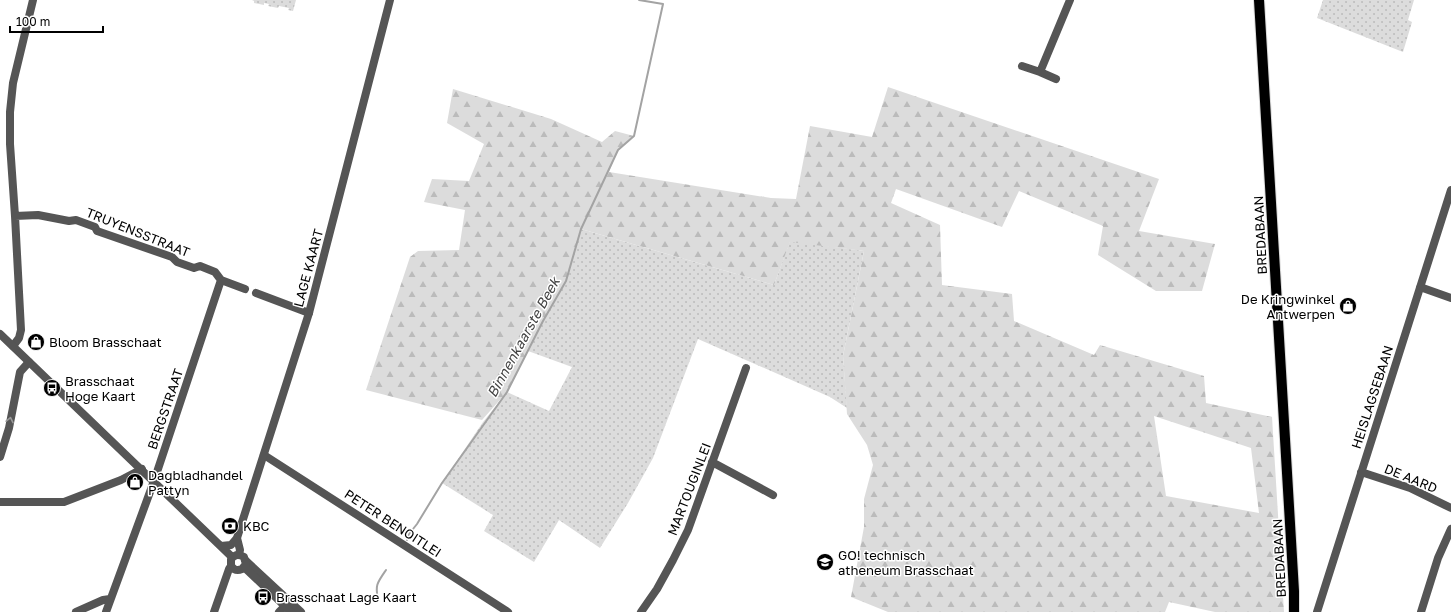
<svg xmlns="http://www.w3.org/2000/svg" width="1451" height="612" viewBox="0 0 1451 612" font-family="'Golos Text',sans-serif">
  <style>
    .grass { fill: url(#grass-dots) }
    .forest { fill: url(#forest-firs); fill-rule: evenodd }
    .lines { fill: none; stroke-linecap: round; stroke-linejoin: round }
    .stream { stroke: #a3a3a3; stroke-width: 2 }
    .primary-casing { stroke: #dbdbdb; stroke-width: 12 }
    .minor { stroke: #555; stroke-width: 8 }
    .tertiary { stroke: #555; stroke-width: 8 }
    .primary { stroke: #000; stroke-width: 10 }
    .oneway { stroke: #999 }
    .labels { text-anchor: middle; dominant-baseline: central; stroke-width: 3; stroke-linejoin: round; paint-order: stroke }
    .street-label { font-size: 13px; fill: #000; stroke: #fff }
    .poi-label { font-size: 13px; fill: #000; stroke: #fff; text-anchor: start }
    .water-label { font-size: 14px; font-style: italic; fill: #444; stroke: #fff }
  </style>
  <defs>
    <pattern id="grass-dots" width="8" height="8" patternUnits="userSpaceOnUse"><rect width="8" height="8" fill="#dcdcdc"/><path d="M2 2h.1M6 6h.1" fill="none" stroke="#bbb" stroke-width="1.8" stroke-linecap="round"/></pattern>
    <pattern id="forest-firs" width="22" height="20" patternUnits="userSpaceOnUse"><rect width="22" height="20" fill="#dcdcdc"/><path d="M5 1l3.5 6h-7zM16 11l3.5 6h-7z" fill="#bbb"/></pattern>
  </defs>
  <rect width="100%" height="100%" fill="#fff"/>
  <path class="grass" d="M 252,0 L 296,0 L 293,11 L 288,10 L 289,8 L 279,6 L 278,8 L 268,6 L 269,4 L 264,3 L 264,5 L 254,3 L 254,1 Z
    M 1323,0 L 1414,0 L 1408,20 L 1412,22 L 1403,52 L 1317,18 Z
    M 581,229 L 774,285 L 790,241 L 864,251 L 843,356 L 847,408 L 830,397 L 698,339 L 653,458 L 628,503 L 600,548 L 559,520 L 534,562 L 484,531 L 493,515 L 442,483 L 483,422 L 507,392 L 549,411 L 572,367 L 528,351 L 543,321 L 566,281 Z"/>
  <path class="forest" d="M 888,87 L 1159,179 L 1139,231 L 1215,244 L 1202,291 L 1156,291 L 1098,255 L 1103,226 L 1019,191 L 1002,227 L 896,189 L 891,203 L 940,225 L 942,285 L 1012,294 L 1014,321 L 1094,355 L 1100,345 L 1204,376 L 1206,403 L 1272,417 L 1284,612 L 1215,612 L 1169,602 L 1165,612 L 888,612 L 851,597 L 864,527 L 864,499 L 873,465 L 867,445 L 847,414 L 843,356 L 864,251 L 790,242 L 774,285 L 581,229 L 566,281 L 543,321 L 507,392 L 482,420 L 366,390 L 410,257 L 418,251 L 459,250 L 465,210 L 424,202 L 432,179 L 469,181 L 484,144 L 447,123 L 453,89 L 551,119 L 602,142 L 615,131 L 634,136 L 618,150 L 609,172 L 771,198 L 796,199 L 810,126 L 872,137 ZM 1154,416 L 1251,448 L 1259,513 L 1166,496 Z"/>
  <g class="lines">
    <path class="stream" d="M 407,540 L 409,534 L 417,524 L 442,483 L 507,392 L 543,321 L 566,281 L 581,229 L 618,150 L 634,136 L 663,4 L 639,0
      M 378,600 C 375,585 377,583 386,570"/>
    <g class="primary-casing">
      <path id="primary" d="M 1259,0 L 1294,591 L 1294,612"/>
    </g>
    <path class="minor" d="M 1022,66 L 1040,72 L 1070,0
      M 1040,72 L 1056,79
      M 15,216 L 38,215 L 69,221 L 76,220 L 95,227 L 97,231 L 172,257 L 177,262 L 194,268 L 200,266 L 215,272 L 221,280 L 245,289
      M 1420,287 L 1451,298
      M 256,293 L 309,313
      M 13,346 L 19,338 L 21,330 L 15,216 L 10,144 L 10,112 L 13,83 L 33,0
      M 264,455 L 508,612
      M 0,457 L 9,428 L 20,372 L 29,362
      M 712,462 L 773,495
      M 1361,472 L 1410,488 L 1451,508
      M 0,502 L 64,502 L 121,480 L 142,469
      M 245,560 L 301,612
      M 76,612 L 103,600 L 110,599
      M 106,612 L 154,481 L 221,280
      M 279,612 L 285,606
      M 641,612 L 657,589 L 673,560 L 688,530 L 746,368
      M 1317,612 L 1451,190
      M 1421,612 L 1438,558 L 1451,529"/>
    <path class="tertiary" d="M 0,334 L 232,557
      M 237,538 L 240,550 L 239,555
      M 221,546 L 231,545 L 237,538 L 309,313 L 390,0
      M 244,567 L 291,612
      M 214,612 L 229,569 L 231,566 L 231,559 C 235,554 239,554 244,557 L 246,564 L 242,569 C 237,571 234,570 231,566"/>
    <use href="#primary" class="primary"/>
  </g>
  <defs><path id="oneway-chevron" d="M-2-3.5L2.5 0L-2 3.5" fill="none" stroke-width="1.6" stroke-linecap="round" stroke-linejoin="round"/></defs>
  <use class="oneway" href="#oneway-chevron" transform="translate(10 420) rotate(-78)"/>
  <defs>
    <g id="shop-disc" transform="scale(0.9)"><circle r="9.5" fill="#000" stroke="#fff"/><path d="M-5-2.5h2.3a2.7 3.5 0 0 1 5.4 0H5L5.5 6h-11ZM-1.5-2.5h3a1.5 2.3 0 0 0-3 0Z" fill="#fff"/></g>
    <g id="bus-disc" transform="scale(0.9)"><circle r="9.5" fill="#000" stroke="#fff"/><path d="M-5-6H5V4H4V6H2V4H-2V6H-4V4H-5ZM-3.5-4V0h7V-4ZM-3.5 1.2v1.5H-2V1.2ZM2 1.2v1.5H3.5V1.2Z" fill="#fff"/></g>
    <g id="bank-disc" transform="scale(0.9)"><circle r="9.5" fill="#000" stroke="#fff"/><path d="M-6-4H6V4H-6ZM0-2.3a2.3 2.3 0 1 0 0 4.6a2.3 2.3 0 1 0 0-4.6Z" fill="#fff"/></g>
    <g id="school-disc" transform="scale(0.9)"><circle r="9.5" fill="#000" stroke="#fff"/><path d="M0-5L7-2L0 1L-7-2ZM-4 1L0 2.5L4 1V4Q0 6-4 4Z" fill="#fff"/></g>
  </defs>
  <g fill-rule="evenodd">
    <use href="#shop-disc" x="1348" y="306"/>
    <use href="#shop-disc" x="36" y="342"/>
    <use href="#bus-disc" x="52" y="388"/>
    <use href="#shop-disc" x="135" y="482"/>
    <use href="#bank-disc" x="230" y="526"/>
    <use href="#school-disc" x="825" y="562"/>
    <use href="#bus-disc" x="263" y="597"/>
  </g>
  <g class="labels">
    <g class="street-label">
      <text transform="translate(138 232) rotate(22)">TRUYENSSTRAAT</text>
      <text transform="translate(1260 235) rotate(-93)">BREDABAAN</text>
      <text transform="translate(308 268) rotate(-75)">LAGE KAART</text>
      <text transform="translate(1372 397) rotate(-72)">HEISLAGSEBAAN</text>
      <text transform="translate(165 409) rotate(-71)">BERGSTRAAT</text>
      <text transform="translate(1411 478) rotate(22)">DE AARD</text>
      <text transform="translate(689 489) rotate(-69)">MARTOUGINLEI</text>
      <text transform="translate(393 523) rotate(33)">PETER BENOITLEI</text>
      <text transform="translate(1279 558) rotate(-93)">BREDABAAN</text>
    </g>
    <g class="poi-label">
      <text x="1335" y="299" text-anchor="end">De Kringwinkel<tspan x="1335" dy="15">Antwerpen</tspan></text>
      <text x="49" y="342">Bloom Brasschaat</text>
      <text x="65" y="381">Brasschaat<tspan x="65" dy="15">Hoge Kaart</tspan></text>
      <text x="148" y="475">Dagbladhandel<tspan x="148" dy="15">Pattyn</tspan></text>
      <text x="243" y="526">KBC</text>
      <text x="838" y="555">GO! technisch<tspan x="838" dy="15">atheneum Brasschaat</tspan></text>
      <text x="276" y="597">Brasschaat Lage Kaart</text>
    </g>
    <g class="water-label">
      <text transform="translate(523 337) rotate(-61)">Binnenkaarste Beek</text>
    </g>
  </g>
  <path d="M10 26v6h93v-6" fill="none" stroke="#000000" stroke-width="2"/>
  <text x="16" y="26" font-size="12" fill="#000000" stroke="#ffffff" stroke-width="3" paint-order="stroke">100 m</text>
</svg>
